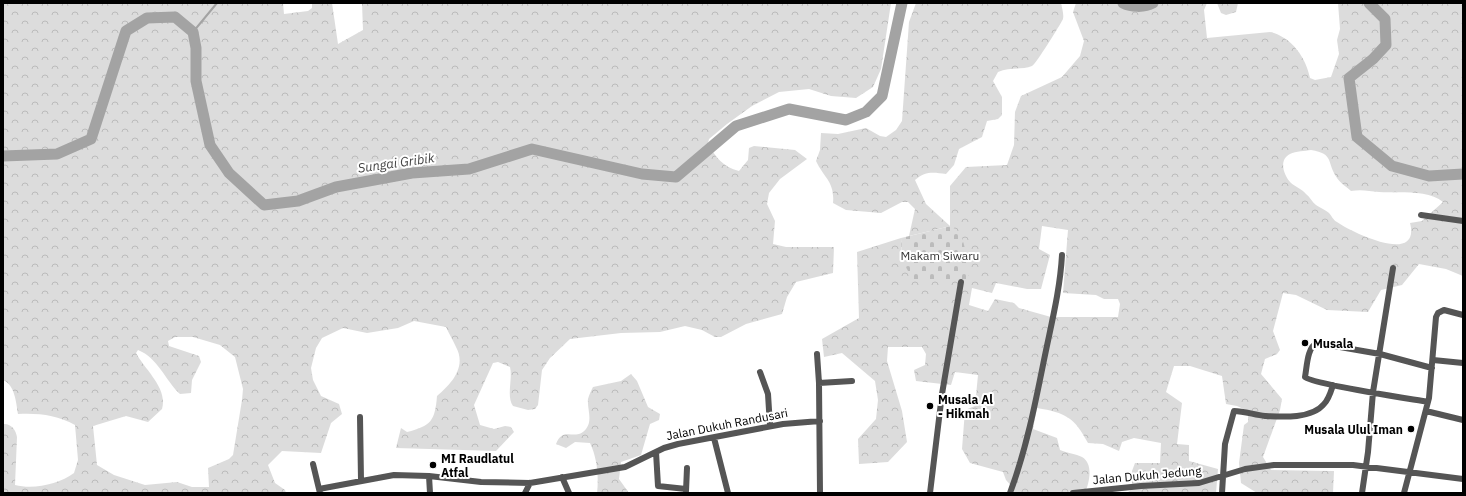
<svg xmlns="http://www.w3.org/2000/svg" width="1466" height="496" viewBox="0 0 1466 496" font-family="'IBM Plex Sans',sans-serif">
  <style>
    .forest { fill: url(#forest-crowns); fill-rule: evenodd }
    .cemetery { fill: url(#cemetery-stones) }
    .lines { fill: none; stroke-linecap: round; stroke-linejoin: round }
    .stream { stroke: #a3a3a3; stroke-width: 2 }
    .river { stroke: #a3a3a3; stroke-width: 11 }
    .minor { stroke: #555; stroke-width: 6 }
    .poi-dot { fill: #000; stroke: #fff; stroke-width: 1.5 }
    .labels { text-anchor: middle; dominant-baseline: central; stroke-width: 4; stroke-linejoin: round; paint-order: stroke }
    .park-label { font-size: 12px; fill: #333; stroke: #fff }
    .poi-label { font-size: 12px; font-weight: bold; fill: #000; stroke: #fff; text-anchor: start }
    .street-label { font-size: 12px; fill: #000; stroke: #fff }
    .water-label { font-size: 13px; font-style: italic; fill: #444; stroke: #fff }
  </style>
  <defs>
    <pattern id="forest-crowns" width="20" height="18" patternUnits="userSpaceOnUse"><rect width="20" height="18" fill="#dcdcdc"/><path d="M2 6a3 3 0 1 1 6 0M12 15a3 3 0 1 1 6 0" fill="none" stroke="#bbb"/></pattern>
    <pattern id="cemetery-stones" width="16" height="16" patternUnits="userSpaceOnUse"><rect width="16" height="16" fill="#dcdcdc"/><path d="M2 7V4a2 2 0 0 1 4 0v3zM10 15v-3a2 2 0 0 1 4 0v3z" fill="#bbb"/></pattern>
  </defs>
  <rect width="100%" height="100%" fill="#fff"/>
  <path class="forest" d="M 3,3 L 283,3 L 284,14 L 308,11 L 312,8 L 312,3 L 332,3 L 338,44 L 363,30 L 362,3 L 891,3 L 881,69 L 873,87 L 856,98 L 831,96 L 809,89 L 779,92 L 752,106 L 727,124 L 709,139 L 708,143 C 715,157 723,167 739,171 L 748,160 L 749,148 L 754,146 L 795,150 L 807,159 L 780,179 L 769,193 L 767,204 L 775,221 L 773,244 L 786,247 L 834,247 L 833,273 L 796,282 L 787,297 L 782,314 L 746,324 L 721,337 L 715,337 L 702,330 L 685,326 L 660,332 L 621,333 L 570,339 L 550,358 L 542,370 L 538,405 L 535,409 L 528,410 L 513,406 C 506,396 513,379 510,367 L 498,362 L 493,363 L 474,405 L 480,425 L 494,429 L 505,426 L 511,427 L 514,432 L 496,451 L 396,448 L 401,428 L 407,432 C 431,426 435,421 437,396 C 451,384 467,367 456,347 C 453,340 449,334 446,327 L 414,321 L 398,328 L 367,333 L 343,328 L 322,338 L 316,348 L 311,368 L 313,380 L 321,396 L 339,404 L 342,414 L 331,423 L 321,453 L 282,451 L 268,465 L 275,483 L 285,490 L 286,493 L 3,493 L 3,424 C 11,423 16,430 17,437 L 15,485 C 34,490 59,484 74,473 L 78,460 L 75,425 C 57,415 39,413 18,414 C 16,402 15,385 3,380 ZM 175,337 L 193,337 L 220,345 L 235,357 L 243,389 L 242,400 L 233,455 L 229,459 L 208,468 L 209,487 L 192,487 L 177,482 L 145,485 L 114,475 L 97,465 L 93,426 L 126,416 L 148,422 L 162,409 C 168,388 145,370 136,353 L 138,350 C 158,358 165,380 180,394 L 191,393 L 192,380 L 201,362 L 199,356 L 169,346 L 168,341 Z
    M 916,3 L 1061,3 C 1062,8 1064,14 1063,19 C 1060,25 1036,64 1032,66 C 1022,70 1009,67 998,72 L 993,81 L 1002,97 L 1002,115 L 998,119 L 987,121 L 982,137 L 959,149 L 954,165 L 946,174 C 933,172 925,171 915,180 L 926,204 L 950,226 L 950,186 L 966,167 L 1007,165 L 1014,145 L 1015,112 L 1021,96 L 1062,77 L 1080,56 L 1084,41 L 1073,12 L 1076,3 L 1207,3 L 1204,10 L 1207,38 L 1270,32 C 1292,37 1306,58 1310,78 L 1315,80 L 1331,77 L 1339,54 L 1337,40 L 1340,29 L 1338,3 L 1463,3 L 1463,276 L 1446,269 L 1419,264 L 1402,285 L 1381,290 L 1368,312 L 1327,310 L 1296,295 L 1283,293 L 1273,331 L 1280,350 L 1277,354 L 1265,359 L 1261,374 L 1282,399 L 1280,410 L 1263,457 L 1271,470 L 1334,471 L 1333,493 L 1257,493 L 1241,483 L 1239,463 L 1244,425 L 1248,422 L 1248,411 L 1237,406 L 1226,404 L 1222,376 L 1190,366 L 1174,366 L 1166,392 L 1182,403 L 1177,444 L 1189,445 L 1189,461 L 1218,469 L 1216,493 L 1127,493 L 1132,489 L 1132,471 L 1135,463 L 1160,463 L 1161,443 L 1134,438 L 1122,442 L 1119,451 L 1103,444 L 1088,443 C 1074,417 1066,413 1037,408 L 1033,429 L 1057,438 L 1060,450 C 1067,453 1076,454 1082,457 C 1094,464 1089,483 1085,493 L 1014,493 L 1014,489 L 1006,480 L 1003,472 L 970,463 L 962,449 L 965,410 L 975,406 L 978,375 L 955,372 L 951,385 L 916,381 L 914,370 L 925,365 L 926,354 L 922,347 L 888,347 L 887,361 L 902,411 L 907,442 L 888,462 L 859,464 L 858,439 L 876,419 L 878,400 L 875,381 L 842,353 L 824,357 L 822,339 L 859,318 L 857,252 L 901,238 L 902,260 L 951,226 L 909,236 L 915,209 L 908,202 L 902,202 L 881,213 L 846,210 L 833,203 C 835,182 824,178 816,161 L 820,150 L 821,133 L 838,134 L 866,128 L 880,136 L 886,137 L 896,130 L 902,121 L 909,22 ZM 1311,150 C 1335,154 1326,162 1337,178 C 1340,183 1347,187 1351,191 C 1361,189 1369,191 1379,192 C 1397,193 1428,189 1443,202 L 1422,221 L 1410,223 C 1421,266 1351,232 1337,222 C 1333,220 1332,216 1329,213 C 1326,210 1320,208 1316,205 C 1312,202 1310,197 1306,194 C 1302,189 1296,187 1291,183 C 1284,176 1278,160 1290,154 C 1296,151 1305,151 1311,150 ZM 1042,226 L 1068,230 L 1063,293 L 1096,295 L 1104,299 L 1118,299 L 1120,304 L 1118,317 L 1051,317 L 1019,308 L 1014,303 L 995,299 L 988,311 L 969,305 L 972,288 L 992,293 L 996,283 L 1027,289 L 1041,289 L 1050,255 L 1039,249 Z
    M 1217,3 L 1238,3 L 1236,12 L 1226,15 L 1221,13 Z
    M 631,374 L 637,381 L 648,407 L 660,414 L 659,420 L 650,424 L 641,455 L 621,462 L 619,479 L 629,493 L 597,493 C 599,477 597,457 590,443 L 575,442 L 566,448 L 556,444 C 563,425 576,442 586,429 C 593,420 587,409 588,399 C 589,395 591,391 593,387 L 621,381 Z"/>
  <path class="cemetery" d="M 951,226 L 961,234 L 969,263 L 968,279 L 913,280 L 902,260 L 901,238 Z"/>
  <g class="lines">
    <path class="stream" d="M 193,32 L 217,3"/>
    <path class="river" d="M 1123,3 C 1131,7 1144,8 1153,3
      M 1369,3 L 1385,19 L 1386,45 L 1373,59 L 1349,78 L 1357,137 L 1392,166 L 1429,176 L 1463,174
      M 3,156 L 57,154 L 91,139 L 126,31 L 147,18 L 175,17 L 193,32 L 196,48 L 196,81 L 210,145 L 229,173 L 264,205 L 298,201 L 336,187 L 412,173 L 469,169 L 532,149 L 642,174 L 676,177 L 736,126 L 789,109 L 846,120 L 866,112 L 882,96 L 902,3"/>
    <path class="minor" d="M 1421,215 L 1463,221
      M 817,354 L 819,383 L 820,493
      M 1433,360 L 1463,363
      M 760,372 L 768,394 L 770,426
      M 819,383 L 852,381
      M 1428,402 C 1411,399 1311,384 1305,377 C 1307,367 1307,347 1317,343 L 1380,354 L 1432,368
      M 1426,411 L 1463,420
      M 360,417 L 361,480
      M 714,438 L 728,493
      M 656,452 L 658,486 L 686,489
      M 313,464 L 319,489
      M 429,476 L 430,493
      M 562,477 L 569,493
      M 686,491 L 687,468
      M 320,493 L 319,489 L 394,475 L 429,476 L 481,482 L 530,483 L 625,467 L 664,448 L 678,444 L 783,424 L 820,421
      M 525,493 L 530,483
      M 930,493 L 942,394 L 961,282
      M 1010,493 C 1026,450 1035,405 1044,360 C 1051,325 1060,291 1062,255
      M 1073,493 L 1141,486 L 1199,483 L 1245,469 L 1274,465 L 1353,465 L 1463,479
      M 1222,493 L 1225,444 L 1234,411 C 1244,411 1255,415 1265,416 C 1282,417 1312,419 1324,404 C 1329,399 1331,391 1333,385
      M 1362,493 L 1368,452 L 1373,392 L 1393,268
      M 1404,493 L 1429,398 L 1436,317 L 1438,313 L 1444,310 L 1463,315"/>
  </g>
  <g class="poi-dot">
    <circle cx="1305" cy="343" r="4"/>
    <circle cx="930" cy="406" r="4"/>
    <circle cx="1411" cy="429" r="4"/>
    <circle cx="433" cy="465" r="4"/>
  </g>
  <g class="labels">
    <g class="park-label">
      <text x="940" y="255">Makam Siwaru</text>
    </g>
    <g class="poi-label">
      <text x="1313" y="343">Musala</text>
      <text x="938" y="399">Musala Al<tspan x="938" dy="14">- Hikmah</tspan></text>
      <text x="1403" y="429" text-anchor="end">Musala Ulul Iman</text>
      <text x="441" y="458">MI Raudlatul<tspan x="441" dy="14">Atfal</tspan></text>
    </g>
    <g class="street-label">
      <text transform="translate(727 424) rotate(-11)">Jalan Dukuh Randusari</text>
      <text transform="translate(1147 475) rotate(-5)">Jalan Dukuh Jedung</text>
    </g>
    <g class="water-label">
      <text transform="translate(396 163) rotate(-8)">Sungai Gribik</text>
    </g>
  </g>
  <rect width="1466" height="496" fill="none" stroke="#000000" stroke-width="8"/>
</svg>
